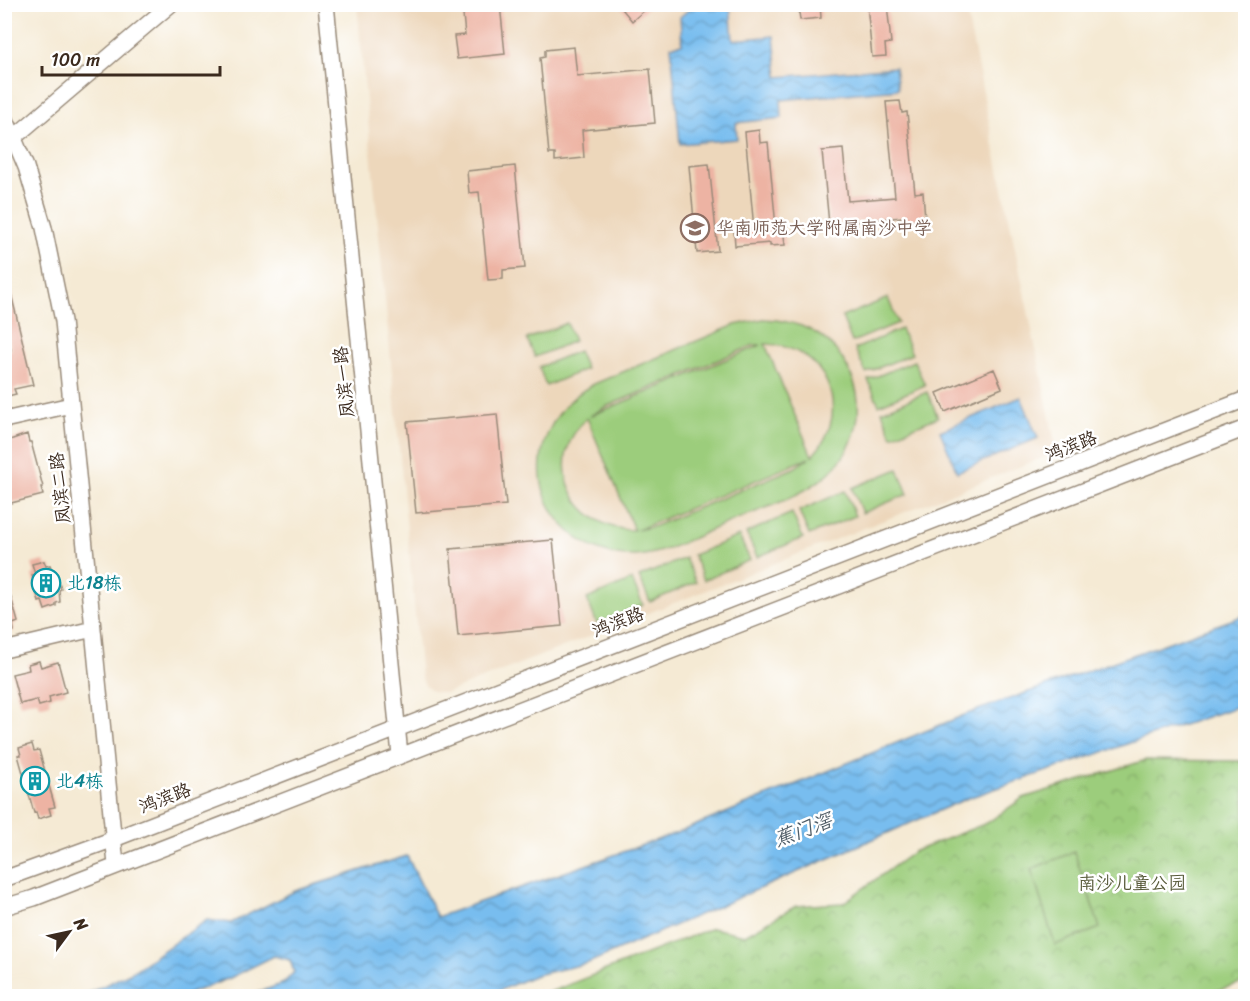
<svg xmlns="http://www.w3.org/2000/svg" width="1250" height="1001" viewBox="0 0 1250 1001" font-family="Sriracha,'LXGW WenKai TC',sans-serif">
  <style>
    .built { fill: #edd7bb }
    .park { fill: url(#park-crowns); stroke: #6c7c4d; stroke-width: 1.5 }
    .garden { fill: #9ccd7c; stroke: #6c7c4d; stroke-width: 1.5; fill-rule: evenodd }
    .water { fill: url(#water-waves); stroke: #5a7486; stroke-width: 1.5 }
    .building { fill: #edb3a3 }
    .lines { fill: none; stroke-linecap: round; stroke-linejoin: round }
    .minor-casing { stroke: #988a79; stroke-width: 18 }
    .minor { stroke: #fff; stroke-width: 15 }
    .labels { text-anchor: middle; dominant-baseline: central; stroke-width: 5; stroke-linejoin: round; paint-order: stroke }
    .education-label { font-size: 18px; fill: #785e54; stroke: #fff; text-anchor: start }
    .street-label { font-size: 18px; fill: #3b2a1e; stroke: #fff }
    .culture-label { font-size: 18px; fill: #0d838f; stroke: #fff; text-anchor: start }
    .park-label { font-size: 18px; fill: #585b3a; stroke: #fff }
    .water-label { font-size: 20px; font-style: italic; fill: #505d67; stroke: #fff }
  </style>
  <defs>
    <pattern id="park-crowns" width="20" height="18" patternUnits="userSpaceOnUse" patternTransform="scale(1.5)"><rect width="20" height="18" fill="#9ccd7c"/><path d="M2 6a3 3 0 1 1 6 0M12 15a3 3 0 1 1 6 0" fill="none" stroke="#87b06b"/></pattern>
    <pattern id="water-waves" width="16" height="10" patternUnits="userSpaceOnUse" patternTransform="scale(1.5)"><rect width="16" height="10" fill="#78bdef"/><path d="M0 5q4-4 8 0t8 0" fill="none" stroke="#649ac1"/></pattern>
  </defs>
  <rect width="100%" height="100%" fill="#fff"/>
  <filter id="ink" filterUnits="userSpaceOnUse"><feTurbulence type="fractalNoise" baseFrequency=".0167" numOctaves="2"/><feDisplacementMap in="SourceGraphic" scale="12" xChannelSelector="R" yChannelSelector="G"/><feConvolveMatrix kernelMatrix="1 2 1 2 8 2 1 2 1" color-interpolation-filters="sRGB"/></filter>
  <filter id="wash" filterUnits="userSpaceOnUse"><feTurbulence type="fractalNoise" baseFrequency=".008" numOctaves="4" result="noise"/><feDisplacementMap in="SourceGraphic" scale="24" xChannelSelector="R" yChannelSelector="G"/><feGaussianBlur stdDeviation="1.35" result="paint"/><feColorMatrix in="noise" values="0 0 0 0 0 0 0 0 0 0 0 0 0 0 0 0 0 1.4 0 .05"/><feComposite in="paint" operator="in"/></filter>
  <g filter="url(#wash)">
    <rect width="100%" height="100%" fill="#f5ead4"/>
    <path class="built" d="M 357,5 L 965,5 L 1057,452 L 446,693 L 432,691 L 425,685 L 421,677 Z"/>
    <path class="park" d="M 1146,760 L 1245,761 L 1245,982 L 1199,996 L 540,996 L 712,928 L 745,935 L 796,906 L 843,903 L 915,851 L 987,823 L 1023,798 Z"/>
    <path class="garden" d="M 888,298 L 898,323 L 852,342 L 842,317 Z
      M 763,319 C 795,320 825,331 843,360 C 854,377 860,396 858,416 C 850,486 780,501 725,524 C 697,535 666,554 636,556 C 611,557 587,548 569,531 C 520,486 538,413 594,384 L 735,325 ZM 765,344 C 826,345 855,412 812,456 ZM 754,345 L 761,345 L 590,416 L 605,407 ZM 587,418 L 634,530 C 574,530 541,460 587,418 ZM 809,458 L 794,468 L 655,526 L 637,530 Z
      M 567,323 L 574,341 L 535,357 L 527,339 Z
      M 901,329 L 912,354 L 866,373 L 855,349 Z
      M 578,351 L 586,369 L 546,386 L 539,367 Z
      M 914,361 L 925,385 L 879,405 L 868,380 Z
      M 927,392 L 938,417 L 892,436 L 882,411 Z
      M 898,469 L 908,494 L 862,513 L 852,488 Z
      M 845,491 L 855,516 L 809,535 L 799,511 Z
      M 792,513 L 803,538 L 757,557 L 746,533 Z
      M 739,536 L 750,560 L 704,580 L 693,555 Z
      M 685,558 L 696,582 L 650,602 L 639,577 Z
      M 632,580 L 643,605 L 597,624 L 587,599 Z
      M 1074,852 L 1100,928 L 1055,945 L 1031,869 Z"/>
    <path class="water" d="M 694,5 L 730,5 L 733,40 L 774,36 L 778,77 L 895,67 L 898,89 L 781,100 L 782,118 L 736,123 L 737,139 L 680,144 L 671,46 L 682,44 L 680,17 Z
      M 1021,397 L 1038,438 L 957,472 L 940,431 Z
      M 1245,615 L 1245,704 L 968,798 L 588,963 L 536,975 L 486,996 L 249,996 L 284,983 L 294,972 L 290,960 L 274,956 L 230,978 L 183,996 L 83,996 L 132,972 L 207,920 L 231,923 L 295,891 L 407,856 L 437,917 L 677,833 L 967,714 Z"/>
    <g id="blocks">
      <path class="building" d="M 462,4 L 500,4 L 505,54 L 457,59 L 454,36 L 465,35 Z
        M 618,4 L 652,4 L 632,21 Z
        M 798,4 L 820,4 L 821,18 L 800,20 Z
        M 867,4 L 887,4 L 891,43 L 885,44 L 886,56 L 872,57 Z
        M 574,47 L 577,76 L 650,69 L 655,123 L 582,130 L 584,158 L 555,161 L 555,154 L 549,154 L 540,58 L 545,57 L 545,50 Z
        M 900,101 L 902,113 L 907,112 L 915,193 L 923,192 L 925,219 L 903,222 L 902,217 L 829,224 L 822,151 L 843,149 L 848,201 L 895,197 L 886,102 Z
        M 759,130 L 760,143 L 768,142 L 776,227 L 783,226 L 785,245 L 770,246 L 770,243 L 735,246 L 734,230 L 754,229 L 745,132 Z
        M 709,164 L 718,251 L 697,253 L 689,166 Z
        M 515,166 L 525,268 L 503,270 L 503,279 L 488,280 L 479,192 L 469,193 L 467,171 Z
        M 8,281 L 33,385 L 14,389 L 16,394 L 4,397 L 4,352 L 11,350 L 7,332 L 4,333 L 4,282 Z
        M 994,369 L 1002,388 L 945,412 L 937,393 Z
        M 497,414 L 506,505 L 416,513 L 407,422 Z
        M 27,434 L 29,442 L 31,442 L 43,487 L 41,487 L 43,495 L 7,504 L 4,496 L 4,442 Z
        M 553,540 L 562,626 L 458,636 L 450,549 Z
        M 44,561 L 46,566 L 50,565 L 55,576 L 57,576 L 61,589 L 59,590 L 60,602 L 56,603 L 56,606 L 45,610 L 42,601 L 39,602 L 32,575 L 35,574 L 32,564 Z
        M 4,583 L 7,583 L 18,622 L 13,624 L 14,631 L 4,633 Z
        M 39,661 L 41,667 L 58,662 L 66,692 L 49,697 L 50,703 L 39,706 L 37,700 L 20,704 L 12,674 L 29,670 L 28,664 Z
        M 32,744 L 34,751 L 39,750 L 55,807 L 49,808 L 51,815 L 38,819 L 36,812 L 34,813 L 18,755 L 21,755 L 19,748 Z"/>
    </g>
  </g>
  <g filter="url(#ink)">
    <use href="#blocks" fill-opacity="0" stroke="#988a79" stroke-width="1.5"/>
    <g class="lines">
      <g class="minor-casing">
        <path id="minor" d="M 326,4 L 400,755
          M 4,115 L 26,167 L 44,228 L 63,321 L 116,865
          M 4,146 L 171,4
          M 4,420 L 71,405
          M 4,650 L 93,629
          M 4,879 L 114,839 L 1246,399
          M 4,907 L 34,898 L 1246,428"/>
      </g>
      <use href="#minor" class="minor"/>
    </g>
  </g>
  <defs>
    <g id="school-ring" transform="scale(1.5)"><circle r="9.5" fill="#fff" stroke="#8d6e63" stroke-width="1.5"/><path d="M0-5L7-2L0 1L-7-2ZM-4 1L0 2.5L4 1V4Q0 6-4 4Z" fill="#8d6e63"/></g>
    <g id="building-ring" transform="scale(1.5)"><circle r="9.5" fill="#fff" stroke="#0f9aa8" stroke-width="1.5"/><path d="M-4-6H4V6H1V3H-1V6H-4ZM-2.5-4.3h1.7v1.8h-1.7ZM.8-4.3h1.7v1.8H.8ZM-2.5-1h1.7V.8h-1.7ZM.8-1h1.7V.8H.8Z" fill="#0f9aa8"/></g>
  </defs>
  <g fill-rule="evenodd">
    <use href="#school-ring" x="695" y="228"/>
    <use href="#building-ring" x="46" y="583"/>
    <use href="#building-ring" x="35" y="781"/>
  </g>
  <g class="labels">
    <g class="education-label">
      <text x="716" y="228">华南师范大学附属南沙中学</text>
    </g>
    <g class="street-label">
      <text transform="translate(344 382) rotate(-96)">凤滨一路</text>
      <text transform="translate(1071 446) rotate(-21)">鸿滨路</text>
      <text transform="translate(60 488) rotate(-96)">凤滨二路</text>
      <text transform="translate(618 622) rotate(-21)">鸿滨路</text>
      <text transform="translate(165 798) rotate(-21)">鸿滨路</text>
    </g>
    <g class="culture-label">
      <text x="67" y="583">北18栋</text>
      <text x="56" y="781">北4栋</text>
    </g>
    <g class="park-label">
      <text x="1132" y="883">南沙儿童公园</text>
    </g>
    <g class="water-label">
      <text transform="translate(803 830) rotate(-20)">蕉门滘</text>
    </g>
  </g>
  <rect width="1250" height="1001" fill="none" stroke="#fff" stroke-width="24"/>
  <g transform="translate(69 932) rotate(57)" stroke="#ffffff" stroke-width="4.5" paint-order="stroke">
  <path d="M0-4.5L10 22L0 15L-10 22Z" fill="#3b2a1e"/>
  <text y="-9" font-size="16" font-weight="bold" text-anchor="middle" fill="#3b2a1e">N</text>
  </g>
  <path d="M42 66v9h178v-9" fill="none" stroke="#3b2a1e" stroke-width="3"/>
  <text x="51" y="66" font-size="18" fill="#3b2a1e" stroke="#ffffff" stroke-width="4.5" paint-order="stroke">100 m</text>
</svg>
